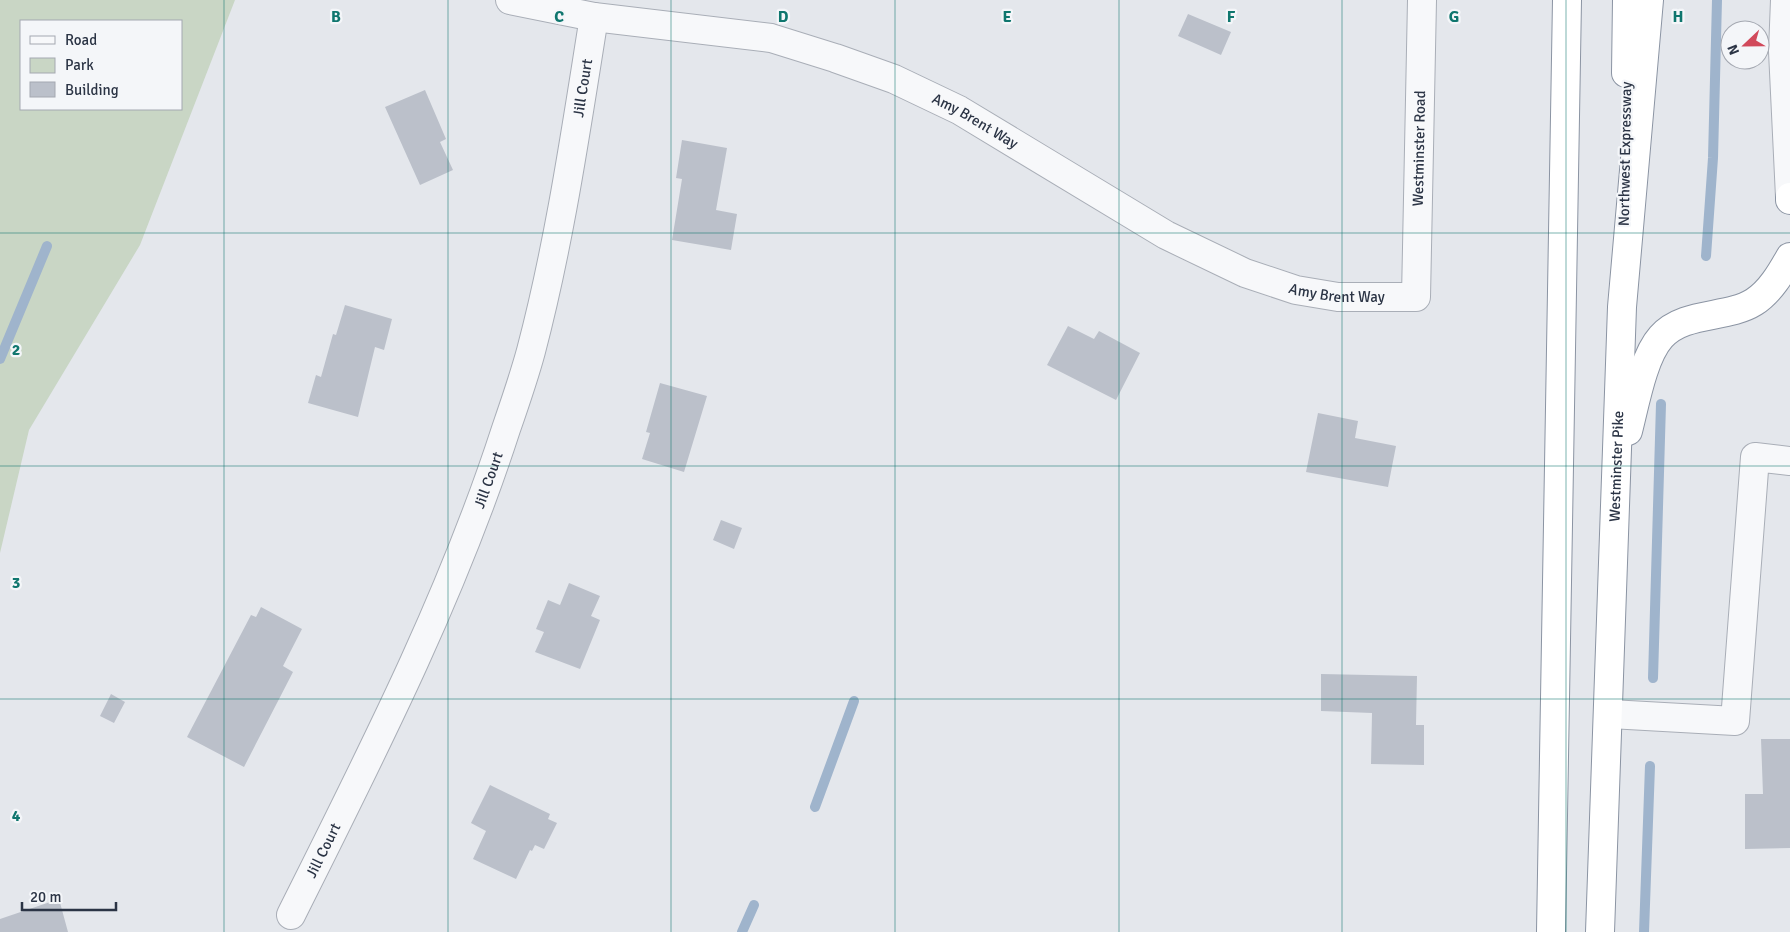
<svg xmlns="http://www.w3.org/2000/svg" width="1790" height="932" viewBox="0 0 1790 932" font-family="Signika,sans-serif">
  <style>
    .green { fill: #c9d6c5; fill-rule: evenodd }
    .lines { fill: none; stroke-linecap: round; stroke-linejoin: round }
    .stream { stroke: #9fb4cc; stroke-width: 10 }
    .building { fill: #bbc0ca }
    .minor-casing { stroke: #a9aeb7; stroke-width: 30 }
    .highway-casing { stroke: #8b94a3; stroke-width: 30 }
    .minor { stroke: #f7f8fa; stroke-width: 28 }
    .highway { stroke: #fff; stroke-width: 28 }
    .grid { fill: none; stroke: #0f766e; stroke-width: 1; stroke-opacity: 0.55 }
    .labels { text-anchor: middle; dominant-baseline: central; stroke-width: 4.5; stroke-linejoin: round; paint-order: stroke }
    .street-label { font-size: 15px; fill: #2b3445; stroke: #f4f6f9 }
    .grid-label { font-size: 16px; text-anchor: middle; font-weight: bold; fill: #0f766e; stroke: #f4f6f9; stroke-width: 4.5; stroke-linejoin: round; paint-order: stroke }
  </style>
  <rect width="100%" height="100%" fill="#e4e7ec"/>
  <path class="green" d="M 0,0 L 235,0 L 140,245 L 29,430 L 0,553 ZM 21,21 L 181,21 L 181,109 L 21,109 Z"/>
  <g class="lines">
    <path class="stream" d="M 1706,256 L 1713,158 L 1717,0
      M 0,359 L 47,246
      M 1653,678 L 1661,404
      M 815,807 L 854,701
      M 742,932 L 754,905
      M 1644,932 L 1650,766"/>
  </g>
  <path class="building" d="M 1188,14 L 1231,32 L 1221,55 L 1178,36 Z
    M 425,90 L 446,139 L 440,142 L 453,170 L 420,185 L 385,107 Z
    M 682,140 L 727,148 L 716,210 L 737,214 L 731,250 L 672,240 L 682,179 L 676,178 Z
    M 345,305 L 392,319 L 384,350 L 375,347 L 358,417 L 308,403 L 316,375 L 321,377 L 333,334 L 336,335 Z
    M 1068,326 L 1094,339 L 1099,331 L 1140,353 L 1116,400 L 1047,365 Z
    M 660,383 L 707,396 L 684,472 L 642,459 L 650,433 L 646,432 Z
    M 1318,413 L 1358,421 L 1355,438 L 1396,446 L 1388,487 L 1306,472 Z
    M 721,520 L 742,528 L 734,549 L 713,540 Z
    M 569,583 L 600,596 L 591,616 L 600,620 L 580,669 L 535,652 L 544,632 L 536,629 L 548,600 L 560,605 Z
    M 261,607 L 302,629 L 283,666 L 293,672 L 244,767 L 187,737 L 251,615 L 256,617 Z
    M 1321,674 L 1417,676 L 1416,725 L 1424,725 L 1424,765 L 1371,764 L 1372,713 L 1321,711 Z
    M 111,694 L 125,702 L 114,723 L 100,716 Z
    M 1761,739 L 1790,739 L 1790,848 L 1745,849 L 1745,794 L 1763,794 Z
    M 490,785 L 550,814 L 548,819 L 557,823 L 544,849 L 535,845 L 532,851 L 530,850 L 516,879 L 473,859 L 486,831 L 471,823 Z
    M 59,899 L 68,932 L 0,932 L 0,919 Z"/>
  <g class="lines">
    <g class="minor-casing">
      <g id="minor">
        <path id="s1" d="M 510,0 L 594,17 L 771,38 L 835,58 L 894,79 L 959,110 L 1166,235 L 1245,273 L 1296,290 L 1338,297 L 1416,297 L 1422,0"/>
        <path d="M 1785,0 L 1783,51 L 1790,197"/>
        <path d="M 1610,714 L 1735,721 L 1755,457 L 1790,461"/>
        <path id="s2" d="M 291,915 C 371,755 451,599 506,429 C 515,403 524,377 531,351 C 560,241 576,129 594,17"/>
      </g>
    </g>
    <g class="highway-casing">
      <g id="highway">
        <path d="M 1626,73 L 1627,0"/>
        <path d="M 1790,197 L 1790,200"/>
        <path d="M 1628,431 C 1635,404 1643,357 1661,337 C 1684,311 1727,319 1754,302 C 1770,292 1781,273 1790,257"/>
        <path d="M 1551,932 L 1567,0"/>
        <path id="s3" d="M 1600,932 L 1622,307 L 1649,0"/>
      </g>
    </g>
    <use href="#minor" class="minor"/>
    <use href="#highway" class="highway"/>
  </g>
  <path class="grid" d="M 224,0 L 224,932M 448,0 L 448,932M 671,0 L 671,932M 895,0 L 895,932M 1119,0 L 1119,932M 1342,0 L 1342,932M 1566,0 L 1566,932M 0,233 L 1790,233M 0,466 L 1790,466M 0,699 L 1790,699"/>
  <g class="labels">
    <g class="street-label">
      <text stroke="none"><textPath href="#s2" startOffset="882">Jill Court</textPath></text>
      <text stroke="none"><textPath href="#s1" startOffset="485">Amy Brent Way</textPath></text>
      <text stroke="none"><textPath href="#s1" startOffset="1118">Westminster Road</textPath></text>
      <text transform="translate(1625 154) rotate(-89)">Northwest Expressway</text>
      <text stroke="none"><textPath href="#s1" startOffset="890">Amy Brent Way</textPath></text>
      <text stroke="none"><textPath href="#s3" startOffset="466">Westminster Pike</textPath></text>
      <text stroke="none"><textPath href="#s2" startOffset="478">Jill Court</textPath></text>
      <text stroke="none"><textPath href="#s2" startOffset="72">Jill Court</textPath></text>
    </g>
  </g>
  <g class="grid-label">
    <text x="336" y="22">B</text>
    <text x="559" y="22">C</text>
    <text x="783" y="22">D</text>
    <text x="1007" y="22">E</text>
    <text x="1231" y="22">F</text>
    <text x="1454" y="22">G</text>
    <text x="1678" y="22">H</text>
    <text x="16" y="355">2</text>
    <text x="16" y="588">3</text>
    <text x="16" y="821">4</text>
  </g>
  <rect x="20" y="20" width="162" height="90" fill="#f4f6f9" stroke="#a4a8b1"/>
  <rect x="30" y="36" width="25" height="8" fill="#f7f8fa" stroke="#a4a8b1"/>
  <text x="65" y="45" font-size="15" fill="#2b3445">Road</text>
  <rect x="30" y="58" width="25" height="15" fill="#c9d6c5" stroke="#a4a8b1"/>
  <text x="65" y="70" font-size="15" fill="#2b3445">Park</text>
  <rect x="30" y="82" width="25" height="15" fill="#bbc0ca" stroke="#a4a8b1"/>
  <text x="65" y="95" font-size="15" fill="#2b3445">Building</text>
  <g transform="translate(1745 45) rotate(248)"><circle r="24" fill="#f4f6f9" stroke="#a4a8b1"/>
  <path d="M0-4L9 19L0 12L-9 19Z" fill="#d1495b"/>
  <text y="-8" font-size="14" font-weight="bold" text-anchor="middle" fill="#2b3445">N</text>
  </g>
  <path d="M22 902v8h94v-8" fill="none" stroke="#2b3445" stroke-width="2.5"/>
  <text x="30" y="902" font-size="15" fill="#2b3445" stroke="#f4f6f9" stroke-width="4" paint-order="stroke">20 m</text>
</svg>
